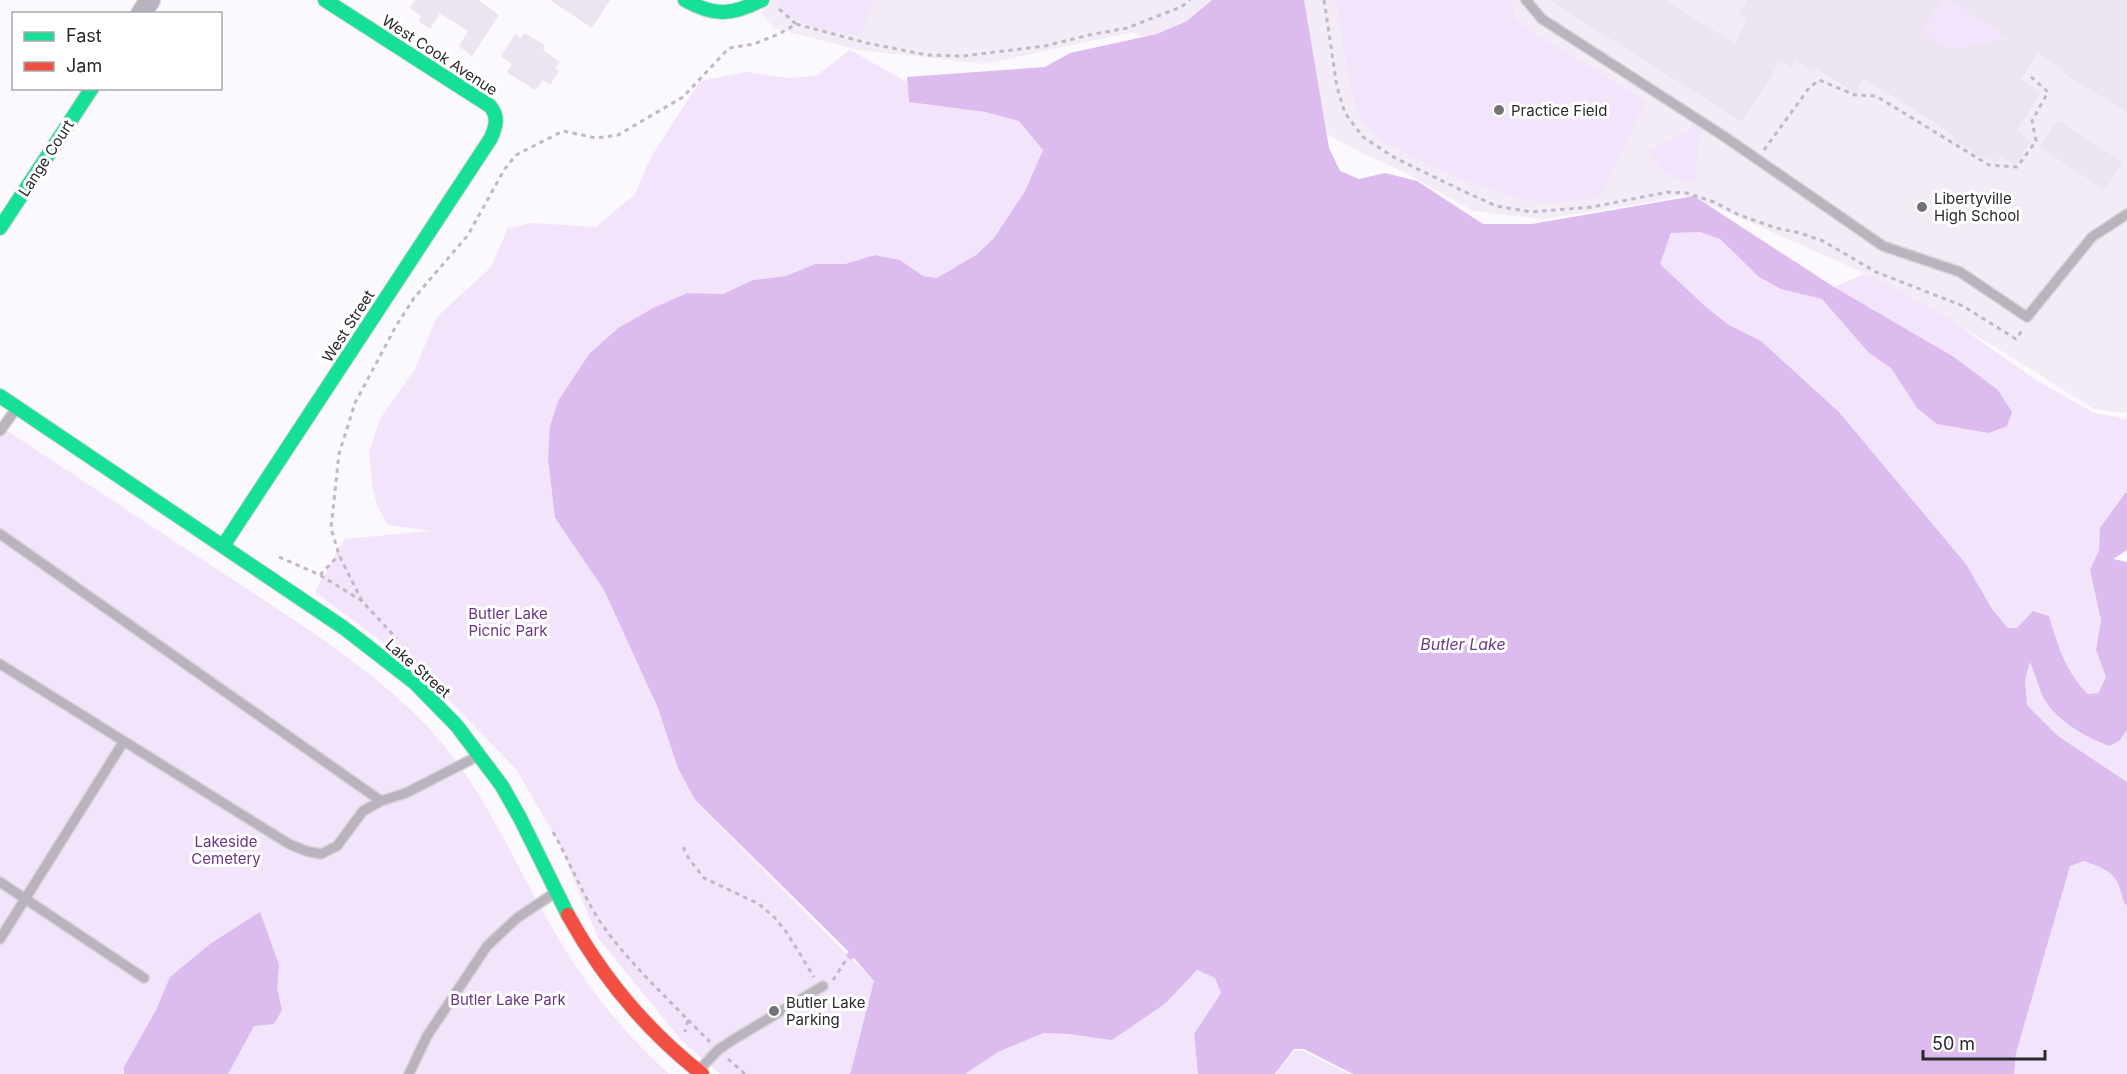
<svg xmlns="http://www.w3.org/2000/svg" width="2127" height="1074" viewBox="0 0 2127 1074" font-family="Inter,sans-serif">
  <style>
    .built { fill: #f3ecf6 }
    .green { fill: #f2e4fb }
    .water { fill: #dcbbee }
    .building { fill: #ece4f0 }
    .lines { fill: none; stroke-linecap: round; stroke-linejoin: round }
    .lane-casing { stroke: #d6d4d7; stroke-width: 12 }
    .street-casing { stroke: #d6d4d7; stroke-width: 22 }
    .fast-casing { stroke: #d6d4d7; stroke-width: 16 }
    .jam-casing { stroke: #d6d4d7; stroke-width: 16 }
    .path { stroke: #bfbac1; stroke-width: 3; stroke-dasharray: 4.5 4.5; stroke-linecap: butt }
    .lane { stroke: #bab3bd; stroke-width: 9 }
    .street { stroke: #bab3bd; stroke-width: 20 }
    .fast { stroke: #16e098; stroke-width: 14 }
    .jam { stroke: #f24e42; stroke-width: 14 }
    .poi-dot { fill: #747275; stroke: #fff; stroke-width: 2 }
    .labels { text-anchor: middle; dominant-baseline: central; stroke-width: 6; stroke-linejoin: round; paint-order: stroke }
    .street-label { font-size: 15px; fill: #2b292c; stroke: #fff }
    .poi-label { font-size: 15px; fill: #2b292c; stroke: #fff; text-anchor: start }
    .park-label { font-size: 15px; fill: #6c3485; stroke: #fff }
    .water-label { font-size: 16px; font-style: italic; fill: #6f3889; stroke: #fff }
  </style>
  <rect width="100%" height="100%" fill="#fbf9fd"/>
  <path class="built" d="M 771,0 L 2127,0 L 2127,413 L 2094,409 L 1984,340 L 1857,270 L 1709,204 L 1683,195 L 1640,204 L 1542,219 L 1473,211 L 1406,173 L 1366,155 L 1132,32 L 985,64 L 858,50 L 774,28 L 761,13 Z"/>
  <path class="green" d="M 777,0 L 874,0 L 861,36 C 839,32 805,28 786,14 C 783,11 780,6 777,2 Z
    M 1336,0 L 1512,0 L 1516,19 L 1531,31 L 1646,101 L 1600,197 C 1580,201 1561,204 1541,202 C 1504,198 1373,150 1359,116 C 1356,110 1355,101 1353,94 C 1345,63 1341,32 1336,0 Z
    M 1942,0 L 1950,0 L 2006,35 L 2004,39 L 1955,49 L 1953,53 L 1921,32 Z
    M 850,50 L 907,82 L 909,102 L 985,112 L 1019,121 L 1043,150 L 1025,191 L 994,238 L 976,255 L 937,278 L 923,276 L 900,260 L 875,255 L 845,264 L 815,264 L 786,276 L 753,280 L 723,294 L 687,293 L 653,308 L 618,328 L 589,354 L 558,401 L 548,459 L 555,518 L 553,520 L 556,520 L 604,590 L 658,707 L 694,800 L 874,981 L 850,1074 L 720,1074 L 681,1040 L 598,938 L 558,841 L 516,769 L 422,672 L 315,592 L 344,539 L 431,531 L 388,525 L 377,506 L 372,484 L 369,452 L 380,419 L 415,369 L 437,317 L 491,267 L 508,228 L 533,223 L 596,227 L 635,194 L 651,157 L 700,81 L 747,72 L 788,78 L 816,76 Z
    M 1692,124 L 1704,131 L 1700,138 L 1694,182 C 1672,181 1659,171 1649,151 L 1688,130 Z
    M 1700,231 L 1720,239 L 1759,277 L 1781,289 L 1822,299 L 1869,353 L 1891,368 L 1917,408 L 1998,390 L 1954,357 L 1834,287 L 1864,274 L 1895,288 L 1946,317 L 2036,380 L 2094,413 L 2127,419 L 2127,493 L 2124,493 L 2100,528 L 2099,550 L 2091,570 L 2101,620 L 2096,650 L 2106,677 L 2097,693 L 2088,694 C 2064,670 2058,648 2049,616 L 2033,611 L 2017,629 L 2008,628 L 1992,609 L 1966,564 L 1839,412 L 1761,341 L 1729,325 L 1706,307 L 1659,264 L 1672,233 Z
    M 0,426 C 78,478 156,529 235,581 C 304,627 378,672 435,735 C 485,791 513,861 551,926 C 585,985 619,1028 669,1074 L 0,1074 Z
    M 2030,661 L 2120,740 L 2127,730 L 2127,782 L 2058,736 L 2027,705 L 2025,680 Z
    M 2084,861 C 2111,871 2117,873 2124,903 L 2127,905 L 2127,1074 L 2014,1074 L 2016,1053 L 2070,866 Z
    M 1197,970 L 1215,978 L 1221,993 L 1194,1034 L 1198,1074 L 965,1074 L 998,1052 L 1044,1033 L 1069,1034 L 1166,1003 Z
    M 1295,1050 L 1303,1051 L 1349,1074 L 1276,1074 Z"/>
  <path class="water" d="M 1212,0 L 1304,0 L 1329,148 L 1340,171 L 1359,179 L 1385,173 L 1417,181 L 1483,224 L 1532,224 L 1694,196 L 1834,287 L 1954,357 L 1998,390 L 2012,412 L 2007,426 L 1989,433 L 1937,424 L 1917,408 L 1891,368 L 1869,353 L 1822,299 L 1781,289 L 1759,277 L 1720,239 L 1700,232 L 1671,233 L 1660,264 L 1706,307 L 1729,325 L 1761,341 L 1839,412 L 1966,564 L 1992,609 L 2008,628 L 2017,628 L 2033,611 L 2049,616 C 2058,646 2065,671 2088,694 L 2098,693 L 2106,677 L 2096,650 L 2101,620 L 2090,570 L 2099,550 L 2100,528 L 2125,493 L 2127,493 L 2127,550 L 2113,559 L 2127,562 L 2127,730 L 2120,740 L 2110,746 C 2086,738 2056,720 2043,697 C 2038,686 2035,673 2030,662 L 2025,680 L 2027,705 L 2058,736 L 2127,782 L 2127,905 L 2124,903 C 2117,873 2111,871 2084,861 L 2070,866 L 2016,1053 L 2014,1074 L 1353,1074 L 1304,1049 L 1294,1049 L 1275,1074 L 1198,1074 L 1194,1034 L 1221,993 L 1215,978 L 1197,970 L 1166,1003 L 1112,1040 L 1069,1034 L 1044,1033 L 998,1052 L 965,1074 L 850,1074 L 874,981 L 854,958 L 850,960 L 846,954 L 849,952 L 848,951 L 695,800 L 678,768 L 658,708 L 604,590 L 555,518 L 548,459 L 550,427 L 558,401 L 589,354 L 618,328 L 653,308 L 687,293 L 723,294 L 753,280 L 786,276 L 815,264 L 845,264 L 875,255 L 900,260 L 923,276 L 937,278 L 976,255 L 994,238 L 1025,191 L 1043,150 L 1019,121 L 985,112 L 909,102 L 907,77 L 1045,67 L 1070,53 L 1157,34 L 1187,21 Z
    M 260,912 L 279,965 L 277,988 L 282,1010 L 274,1024 L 254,1026 L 228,1074 L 124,1074 L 124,1067 L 156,1010 L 170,977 L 210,944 Z"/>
  <path class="building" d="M 415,0 L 478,0 L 499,15 L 472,56 L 459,46 L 468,31 L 440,13 L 430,29 L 419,21 L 421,16 L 410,8 Z
    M 550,0 L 610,0 L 592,28 Z
    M 1549,0 L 1666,0 L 1735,44 L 1747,20 L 1739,14 L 1747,0 L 1942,0 L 1921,32 L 1950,50 L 2010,38 L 1950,0 L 2127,0 L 2127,113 L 2063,72 L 2064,70 L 2038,53 L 2021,79 L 2041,92 L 2017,131 L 2031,141 L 2016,165 L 2000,156 L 1995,164 L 1986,157 L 1985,159 L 1953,140 L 1955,137 L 1945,131 L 1946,130 L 1864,78 L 1855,93 L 1816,68 L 1814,72 L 1796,60 L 1791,67 L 1780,61 L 1742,122 Z
    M 524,33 L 545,45 L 543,50 L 560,62 L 555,68 L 559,71 L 550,85 L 543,80 L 535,90 L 507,72 L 512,64 L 501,56 L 515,34 L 521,38 Z
    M 2058,120 L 2123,162 L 2105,190 L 2040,147 Z"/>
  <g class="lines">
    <g class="lane-casing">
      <path id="lane" d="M 1526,0 L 1542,19 L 1725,137 L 1883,246 L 1960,272 L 2027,317 L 2092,237 L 2127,214
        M 0,431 L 16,409
        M 0,534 L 381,801 L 406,793 L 478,756
        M 0,664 L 289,844 L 306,851 L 321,854 L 337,846 L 363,811 L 381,801
        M 0,882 L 144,978
        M 0,939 L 124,741
        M 699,1070 L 718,1050 L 731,1041 L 823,986
        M 409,1074 L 427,1036 L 487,946 L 517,918 L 553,894"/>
    </g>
    <g class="street-casing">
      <path id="street" d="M 141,14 L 150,0"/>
    </g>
    <g class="fast-casing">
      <path id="fast" d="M 685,0 C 715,17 732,15 762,0
        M 0,228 L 92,88
        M 0,396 L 344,628 L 415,683 L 457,726 L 502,786 L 520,818 L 568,915
        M 223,546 L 491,138 C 496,126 499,117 490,106 L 325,0"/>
    </g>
    <g class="jam-casing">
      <path id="jam" d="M 568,915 C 602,977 646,1030 702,1074"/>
    </g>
    <path class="path" d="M 1324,0 L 1337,87 L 1345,113 L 1363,137 L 1395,158 L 1461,190 L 1496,206 L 1531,212 L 1592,207 L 1668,192 L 1687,193 L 1714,202 L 1739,215 L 1776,228 L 1800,233 L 1823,241 L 1876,272 L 1963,306 L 2016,339 L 2023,329
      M 779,9 L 796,24
      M 1764,150 L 1809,88 L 1819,80 L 1855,95 L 1876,96 L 1989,165 L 2017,167 L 2036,141 L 2032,121 L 2048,92 L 2029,75
      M 279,557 L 320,575 L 362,601 L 397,639
      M 320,575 L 339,555
      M 362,601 L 339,555 L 331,528 L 339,454 L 355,403 L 396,326 L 414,298 L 468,235 L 504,170 L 516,155 L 563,131 L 596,138 L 618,135 L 683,97 L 729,48 L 754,44 L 779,34 L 796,24 L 867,43 L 927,55 L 963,56 L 1045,46 L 1089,35 L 1127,28 L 1181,7 L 1190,0
      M 553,832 C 570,862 582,894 601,923 C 626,959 658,989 688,1020 L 685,1032
      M 683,847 L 689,859 L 704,878 L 759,904 L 775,918 L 787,933 L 814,977
      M 833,980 L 848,957
      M 688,1020 L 710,1042
      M 728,1059 L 745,1074"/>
    <use href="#lane" class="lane"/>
    <use href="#street" class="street"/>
    <use href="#fast" class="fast"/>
    <use href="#jam" class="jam"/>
  </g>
  <g class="poi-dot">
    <circle cx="1499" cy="110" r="6"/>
    <circle cx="1922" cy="207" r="6"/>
    <circle cx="774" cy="1011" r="6"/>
  </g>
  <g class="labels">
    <g class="street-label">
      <text transform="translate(440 55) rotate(33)">West Cook Avenue</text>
      <text transform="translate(46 158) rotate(-57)">Lange Court</text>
      <text transform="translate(348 326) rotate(-57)">West Street</text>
      <text transform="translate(418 668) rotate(41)">Lake Street</text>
    </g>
    <g class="poi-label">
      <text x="1511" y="110">Practice Field</text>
      <text x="1934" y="198">Libertyville<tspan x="1934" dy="17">High School</tspan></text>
      <text x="786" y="1002">Butler Lake<tspan x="786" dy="17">Parking</tspan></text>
    </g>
    <g class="park-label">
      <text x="508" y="613">Butler Lake<tspan x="508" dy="17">Picnic Park</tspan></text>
      <text x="226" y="841">Lakeside<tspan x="226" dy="17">Cemetery</tspan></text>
      <text x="508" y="999">Butler Lake Park</text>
    </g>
    <g class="water-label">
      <text x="1463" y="644">Butler Lake</text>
    </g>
  </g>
  <rect x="12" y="12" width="210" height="78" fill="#ffffff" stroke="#aaa9ab" stroke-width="1.5"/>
  <rect x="24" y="32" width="30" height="9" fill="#16e098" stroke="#aaa9ab" stroke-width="1.5"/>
  <text x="66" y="42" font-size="18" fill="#2b292c">Fast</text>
  <rect x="24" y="62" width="30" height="9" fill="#f24e42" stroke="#aaa9ab" stroke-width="1.5"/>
  <text x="66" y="72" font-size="18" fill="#2b292c">Jam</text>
  <path d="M1923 1050v9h122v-9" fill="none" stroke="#2b292c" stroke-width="3"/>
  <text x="1932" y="1050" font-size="18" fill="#2b292c" stroke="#ffffff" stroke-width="4.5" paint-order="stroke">50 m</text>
</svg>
